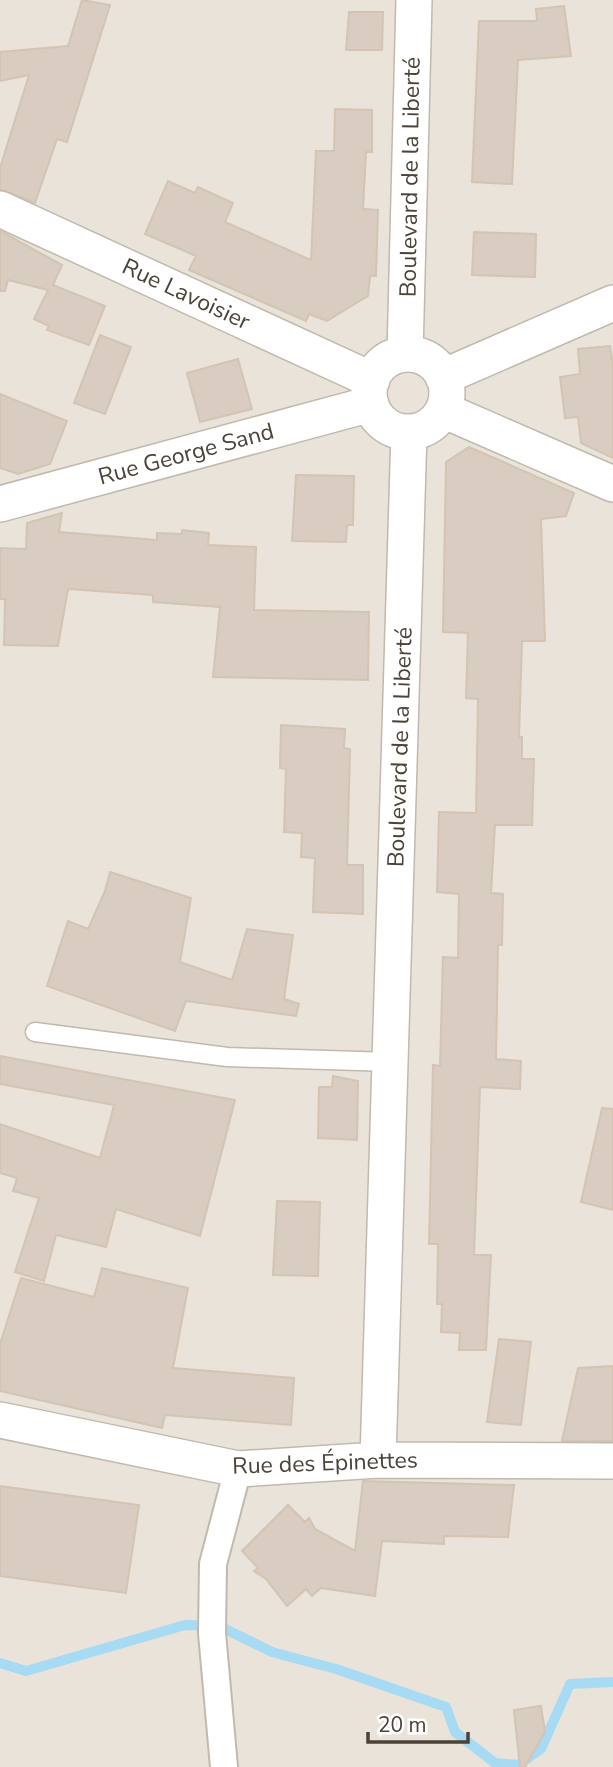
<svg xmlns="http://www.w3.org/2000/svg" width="613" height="1767" viewBox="0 0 613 1767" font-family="'Nunito Sans',sans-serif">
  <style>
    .residential { fill: #eae3d9 }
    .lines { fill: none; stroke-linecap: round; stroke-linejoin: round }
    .stream { stroke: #a7daf3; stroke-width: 10 }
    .building { fill: #d8cdc0; stroke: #d3c4b3; stroke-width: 2 }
    .service-casing { stroke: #c2b9ad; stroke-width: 21 }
    .pedestrian-casing { stroke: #c2b9ad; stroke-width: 30 }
    .minor-casing { stroke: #c2b9ad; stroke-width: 38 }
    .service { stroke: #fff; stroke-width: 18 }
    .pedestrian { stroke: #fff; stroke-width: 26 }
    .minor { stroke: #fff; stroke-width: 35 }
    .labels { text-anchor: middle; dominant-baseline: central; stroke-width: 6; stroke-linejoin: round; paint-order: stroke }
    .street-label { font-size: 23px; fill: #4b4238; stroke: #fff }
  </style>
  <rect width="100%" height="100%" fill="#f6f2eb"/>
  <path class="residential" d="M 0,0 L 613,0 L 613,1767 L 0,1767 Z"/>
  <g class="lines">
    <path class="stream" d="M 0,1663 L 26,1671 L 185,1625 L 219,1626 L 272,1652 L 336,1669 L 446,1707 L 455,1732 L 495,1763 L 518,1765 L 541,1749 L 570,1684 L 613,1682"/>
  </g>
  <path class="building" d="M 82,0 L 110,5 L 67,142 L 57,139 L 35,203 L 0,189 L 0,168 L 29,75 L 0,81 L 0,52 L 68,46 Z
    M 564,6 L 571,56 L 518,60 L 512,184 L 472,182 L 479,21 L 537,21 L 536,9 Z
    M 349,12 L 383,12 L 382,50 L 346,50 Z
    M 335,109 L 372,110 L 372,152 L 366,152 L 363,209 L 378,210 L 376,276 L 370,276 L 368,296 L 327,321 L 309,314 L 306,321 L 189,270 L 196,256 L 145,234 L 168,181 L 195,193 L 198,187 L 233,203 L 225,222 L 311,260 L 316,151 L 334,151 Z
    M 0,231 L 62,265 L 53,285 L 105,306 L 89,345 L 47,330 L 49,326 L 34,319 L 48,290 L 8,280 L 5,291 L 0,291 Z
    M 474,232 L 536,234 L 535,277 L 472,275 Z
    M 100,335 L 131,347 L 105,414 L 74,403 Z
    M 610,346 L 613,364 L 613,458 L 581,443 L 578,417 L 565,418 L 560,377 L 580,374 L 578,349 Z
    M 238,359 L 252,409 L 200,422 L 187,373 Z
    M 0,394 L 67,421 L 50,464 L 18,474 L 0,468 Z
    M 469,447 L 574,493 L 566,516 L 541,519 L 545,641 L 522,641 L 519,737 L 522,737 L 522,759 L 534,759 L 532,825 L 495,825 L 491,893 L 503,894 L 502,945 L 498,945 L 496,1059 L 521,1061 L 520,1089 L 480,1087 L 474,1255 L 491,1255 L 486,1350 L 459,1350 L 460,1333 L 441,1332 L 442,1304 L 437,1304 L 438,1244 L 429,1244 L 433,1065 L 440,1066 L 443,957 L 458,958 L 459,894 L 437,892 L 439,812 L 476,813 L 478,699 L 466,698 L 468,633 L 443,632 L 446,462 Z
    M 296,475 L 354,476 L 353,525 L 347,525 L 346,542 L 292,541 Z
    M 62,513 L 59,532 L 157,540 L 157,533 L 182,534 L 182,530 L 209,533 L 208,545 L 256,547 L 254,610 L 369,612 L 368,680 L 213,677 L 220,607 L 153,602 L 153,595 L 68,589 L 58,646 L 4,645 L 5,599 L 0,599 L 0,548 L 26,549 L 27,523 Z
    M 281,725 L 345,729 L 344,748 L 350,749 L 347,865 L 363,865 L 363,914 L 313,912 L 315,858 L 301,857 L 302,833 L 284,832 L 286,769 L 280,768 Z
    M 110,872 L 191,898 L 180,962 L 232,980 L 247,929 L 293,935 L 284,999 L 299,1004 L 296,1016 L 186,1001 L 175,1031 L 47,986 L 68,921 L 88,929 L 105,891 Z
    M 0,1056 L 235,1100 L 200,1236 L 116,1209 L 106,1247 L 56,1235 L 44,1281 L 15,1272 L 39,1198 L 13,1191 L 17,1178 L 0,1173 L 0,1124 L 100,1158 L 114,1105 L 0,1084 Z
    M 333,1076 L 358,1081 L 357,1140 L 318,1138 L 319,1087 L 332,1087 Z
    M 602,1108 L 613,1109 L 613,1210 L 581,1202 Z
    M 277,1201 L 320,1202 L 318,1276 L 273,1275 Z
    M 102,1268 L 188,1288 L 173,1368 L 294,1378 L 291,1425 L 165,1415 L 162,1428 L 0,1391 L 0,1344 L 21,1278 L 94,1297 Z
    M 499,1339 L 531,1342 L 521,1425 L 487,1422 Z
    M 613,1366 L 613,1441 L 562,1441 L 578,1368 Z
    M 363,1481 L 514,1485 L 508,1537 L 444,1536 L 444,1544 L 382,1541 L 375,1596 L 321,1588 L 312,1596 L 306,1589 L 287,1606 L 266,1579 L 254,1571 L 258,1568 L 242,1551 L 288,1505 L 305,1522 L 309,1518 L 315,1529 L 355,1551 Z
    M 0,1486 L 139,1505 L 126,1593 L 0,1576 Z
    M 541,1706 L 545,1732 L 525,1767 L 520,1767 L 514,1710 Z"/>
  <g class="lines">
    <g class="service-casing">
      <path id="service" d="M 35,1032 L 227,1057 L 391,1062"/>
    </g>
    <g class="pedestrian-casing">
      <path id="pedestrian" d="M 224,1767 L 212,1633 L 213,1564 L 238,1469"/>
    </g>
    <g class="minor-casing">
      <path id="minor" d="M 0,209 L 372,380
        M 405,354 L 414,0
        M369 393a39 39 0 1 1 78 0a39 39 0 1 1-78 0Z
        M 443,377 L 613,303
        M 443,410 L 613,484
        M 0,504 L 371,404
        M 0,1420 L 238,1469 L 378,1460 L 613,1461
        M 378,1460 L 409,432"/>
    </g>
    <use href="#service" class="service"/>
    <use href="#pedestrian" class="pedestrian"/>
    <use href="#minor" class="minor"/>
  </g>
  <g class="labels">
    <g class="street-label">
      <text transform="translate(410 177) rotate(-89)">Boulevard de la Liberté</text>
      <text transform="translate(186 294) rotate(25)">Rue Lavoisier</text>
      <text transform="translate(186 454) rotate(-15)">Rue George Sand</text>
      <text transform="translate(400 747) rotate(-88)">Boulevard de la Liberté</text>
      <text transform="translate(325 1463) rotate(-2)">Rue des Épinettes</text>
    </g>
  </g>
  <path d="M368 1732v10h100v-10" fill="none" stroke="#4b4238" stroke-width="3.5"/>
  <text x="378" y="1732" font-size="21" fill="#4b4238" stroke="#ffffff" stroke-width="5" paint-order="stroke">20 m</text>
</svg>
